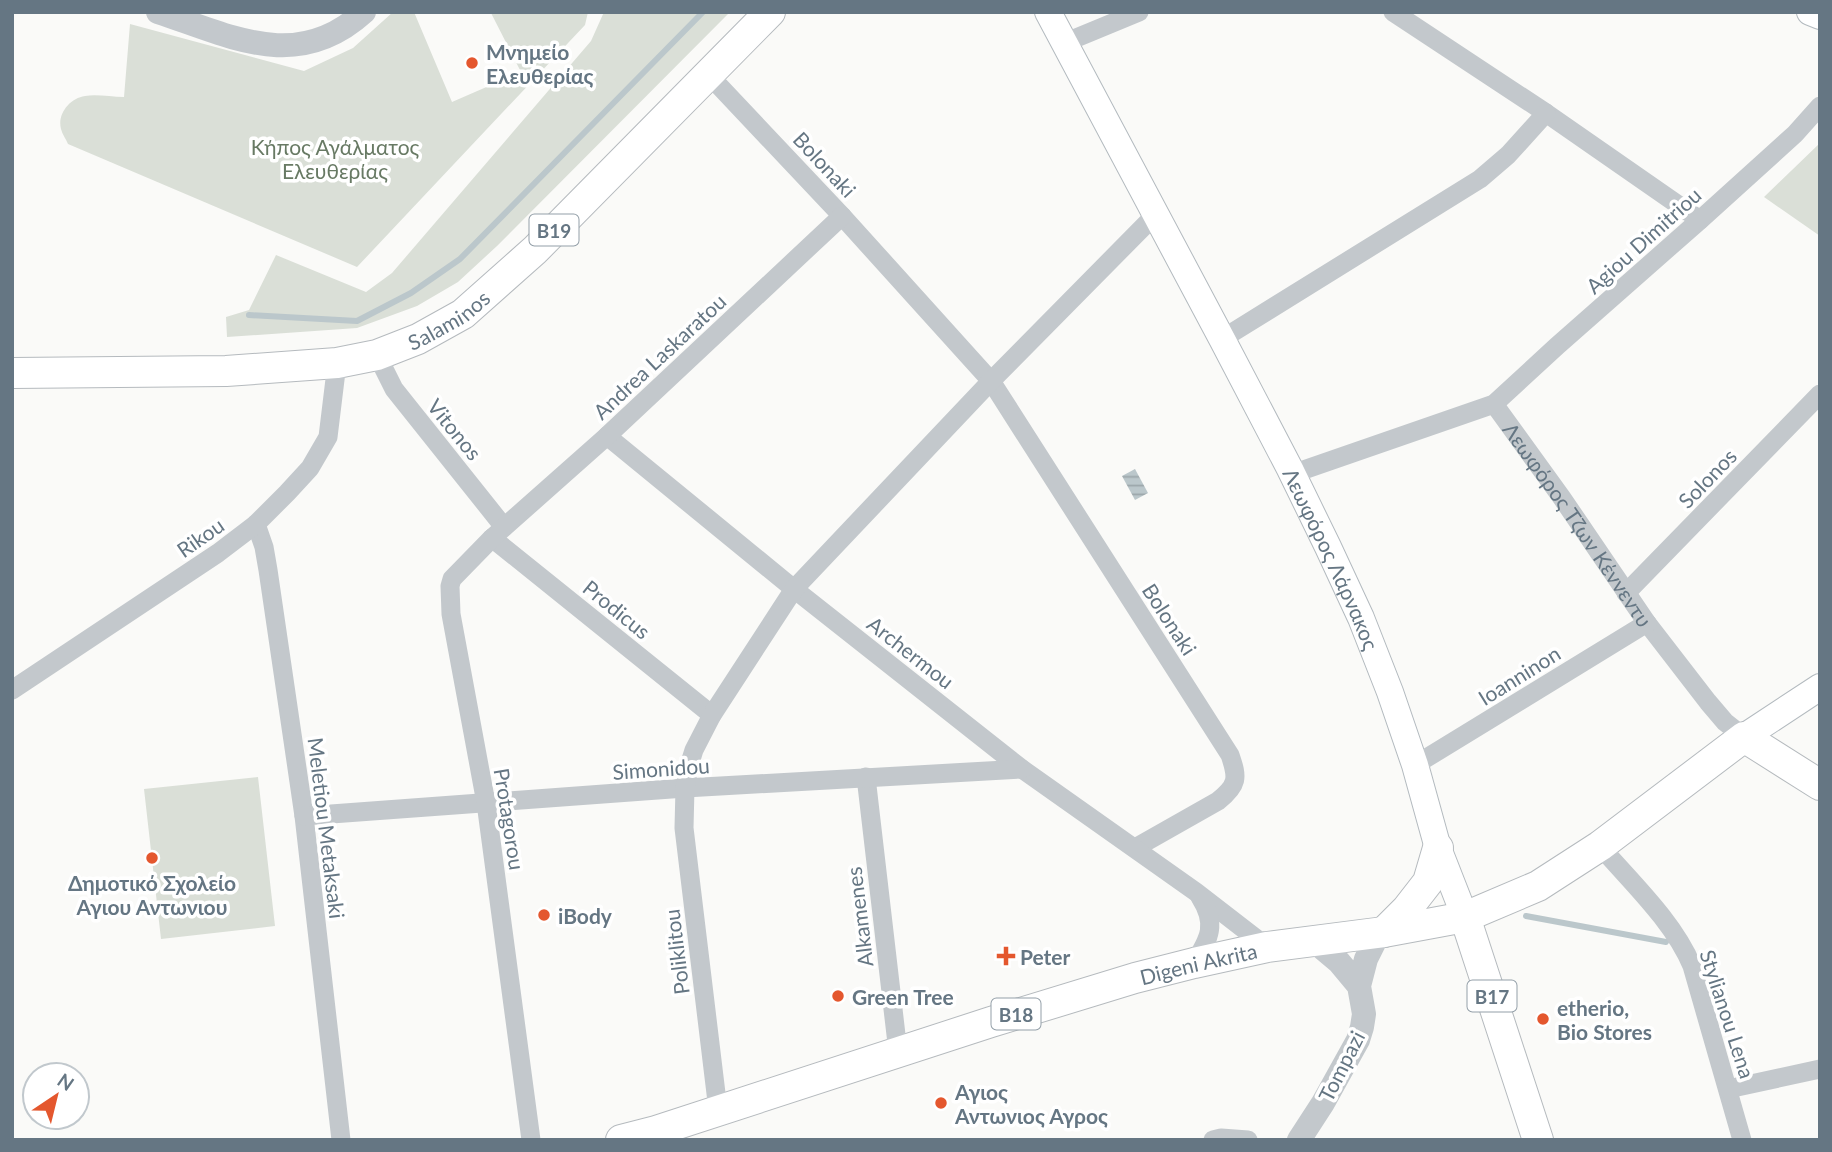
<svg xmlns="http://www.w3.org/2000/svg" width="1832" height="1152" viewBox="0 0 1832 1152" font-family="Lato,sans-serif">
  <style>
    .green { fill: #dadfd7 }
    .water { fill: url(#water-rules) }
    .lines { fill: none; stroke-linecap: round; stroke-linejoin: round }
    .stream { stroke: #bbc7cb; stroke-width: 6 }
    .secondary-casing { stroke: #b3babf; stroke-width: 28 }
    .primary-casing { stroke: #b5babe; stroke-width: 32 }
    .minor { stroke: #c3c8cc; stroke-width: 19 }
    .tertiary { stroke: #c3c8cc; stroke-width: 24 }
    .secondary { stroke: #fff; stroke-width: 26 }
    .primary { stroke: #fff; stroke-width: 30 }
    .poi-dot { fill: #e4572e; stroke: #fff; stroke-width: 2.5 }
    .labels { text-anchor: middle; dominant-baseline: central; stroke-width: 7; stroke-linejoin: round; paint-order: stroke }
    .shield { fill: #fff; stroke: #939fa8; stroke-width: 2 }
    .shield-label { font-size: 19px; font-weight: bold; fill: #657683 }
    .poi-label { font-size: 21px; font-weight: bold; fill: #657683; stroke: #fff; text-anchor: start }
    .park-label { font-size: 21px; fill: #687a64; stroke: #fff }
    .street-label { font-size: 21px; fill: #657683; stroke: #fff }
  </style>
  <defs>
    <pattern id="water-rules" width="6" height="5" patternUnits="userSpaceOnUse" patternTransform="scale(1.75)"><rect width="6" height="5" fill="#bbc7cb"/><path d="M0 2.5h6" fill="none" stroke="#9ca6aa"/></pattern>
  </defs>
  <rect width="100%" height="100%" fill="#fafaf8"/>
  <path class="green" d="M 393,12 L 414,12 L 452,102 L 521,72 L 491,13 L 588,12 L 585,25 L 357,267 L 68,144 C 66,139 62,134 61,129 C 57,114 70,98 85,96 C 97,94 111,97 124,97 L 130,24 L 304,71 L 353,48 Z
    M 604,12 L 730,12 L 497,246 L 458,282 L 417,306 L 357,328 L 227,337 L 226,317 L 249,310 L 276,255 L 366,292 L 392,273 L 591,41 Z
    M 1820,143 L 1820,236 L 1764,197 Z
    M 258,777 L 275,926 L 161,939 L 144,789 Z"/>
  <path class="water" d="M 1135,469 L 1148,493 L 1135,500 L 1122,476 Z"/>
  <g class="lines">
    <path class="stream" d="M 249,315 L 357,321 L 411,293 L 460,259 L 703,12
      M 1526,916 L 1666,942"/>
    <g class="secondary-casing">
      <g id="secondary">
        <path id="s2" d="M 1048,12 L 1222,339 L 1290,469 L 1328,547 L 1361,618 L 1390,692 L 1415,765 L 1438,848 L 1465,917"/>
        <path d="M 1810,12 L 1820,16"/>
        <path d="M 1744,737 L 1820,687"/>
      </g>
    </g>
    <g class="primary-casing">
      <g id="primary">
        <path id="s3" d="M 12,373 L 226,371 L 337,363 L 377,355 L 418,339 L 463,314 L 535,250 L 770,12"/>
        <path d="M 1465,917 L 1538,1140"/>
        <path d="M 1384,932 L 1407,909 L 1428,882 L 1438,848"/>
        <path id="s4" d="M 621,1140 L 656,1131 L 991,1022 L 1135,978 L 1194,963 L 1267,947 L 1384,932 L 1465,917 L 1538,886 L 1600,846 L 1744,737 L 1820,785"/>
      </g>
    </g>
    <g class="minor">
      <path d="M 1393,12 L 1546,113 L 1700,220"/>
      <path d="M 1064,43 L 1139,12"/>
      <path d="M 708,74 L 842,216 L 991,381 L 1230,755 C 1238,778 1238,785 1218,801 L 1135,848"/>
      <path d="M 1222,339 L 1480,179 L 1508,155 L 1546,113"/>
      <path d="M 377,355 L 394,389 L 504,527"/>
      <path id="s1" d="M 1494,404 L 1562,498 L 1647,623 L 1708,702 L 1725,722 L 1744,737"/>
      <path d="M 607,436 L 794,589 L 1022,769 L 1196,892 L 1267,947"/>
      <path d="M 1292,474 L 1494,404 L 1557,346 L 1700,220 L 1795,134 L 1820,106"/>
      <path d="M 256,524 L 264,547 L 268,570 L 304,816 L 341,1140"/>
      <path d="M 492,538 L 712,715"/>
      <path d="M 1626,593 L 1820,394"/>
      <path d="M 12,690 L 218,553 L 256,524 L 287,493 L 310,468 L 328,437 L 337,363"/>
      <path d="M 1415,765 L 1647,623"/>
      <path d="M 866,777 L 898,1052"/>
      <path d="M 304,816 L 685,788 L 1022,769"/>
      <path d="M 1600,846 C 1631,882 1674,922 1692,966 L 1742,1140"/>
      <path d="M 1194,963 C 1210,938 1217,924 1200,897"/>
      <path d="M 1728,1089 L 1820,1069"/>
      <path d="M 718,1110 L 684,828 L 685,788 L 689,766 L 694,750 L 712,715 L 794,589 L 991,381 L 1156,214"/>
      <path d="M 531,1140 L 486,803 L 451,614 L 450,586 L 452,579 L 492,538 L 607,436 L 842,216"/>
      <path d="M 1213,1140 L 1221,1138 L 1248,1140"/>
    </g>
    <path class="tertiary" d="M 158,12 C 231,36 297,73 364,12
      M 1314,941 L 1339,962 L 1359,986
      M 1299,1140 L 1323,1103 L 1358,1040 L 1362,1027 L 1364,1014 L 1359,986 L 1366,959 L 1379,933"/>
    <use href="#secondary" class="secondary"/>
    <use href="#primary" class="primary"/>
  </g>
  <g class="poi-dot">
    <circle cx="472" cy="63" r="7"/>
    <circle cx="152" cy="858" r="7"/>
    <circle cx="544" cy="915" r="7"/>
    <path d="M1002.5 945.5h7v7h7v7h-7v7h-7v-7h-7v-7h7z"/>
    <circle cx="838" cy="996" r="7"/>
    <circle cx="1543" cy="1019" r="7"/>
    <circle cx="941" cy="1103" r="7"/>
  </g>
  <g class="labels">
    <g class="shield">
      <rect x="529.5" y="214.5" width="49" height="31" rx="5"/>
      <rect x="1467.5" y="980.5" width="49" height="31" rx="5"/>
      <rect x="991.5" y="998.5" width="49" height="31" rx="5"/>
    </g>
    <g class="shield-label">
      <text x="554" y="230">B19</text>
      <text x="1492" y="996">B17</text>
      <text x="1016" y="1014">B18</text>
    </g>
    <g class="poi-label">
      <text x="486" y="51">Μνημείο<tspan x="486" dy="24">Ελευθερίας</tspan></text>
      <text x="152" y="882" text-anchor="middle">Δημοτικό Σχολείο<tspan x="152" dy="24">Αγιου Αντωνιου</tspan></text>
      <text x="558" y="915">iBody</text>
      <text x="1020" y="956">Peter</text>
      <text x="852" y="996">Green Tree</text>
      <text x="1557" y="1007">etherio,<tspan x="1557" dy="24">Bio Stores</tspan></text>
      <text x="955" y="1091">Αγιος<tspan x="955" dy="24">Αντωνιος Αγρος</tspan></text>
    </g>
    <g class="park-label">
      <text x="335" y="146">Κήπος Αγάλματος<tspan x="335" dy="24">Ελευθερίας</tspan></text>
    </g>
    <g class="street-label">
      <text transform="translate(825 164) rotate(47)">Bolonaki</text>
      <text transform="translate(1643 240) rotate(-42)">Agiou Dimitriou</text>
      <text stroke="none"><textPath href="#s3" startOffset="446">Salaminos</textPath></text>
      <text transform="translate(659 356) rotate(-43)">Andrea Laskaratou</text>
      <text transform="translate(455 429) rotate(51)">Vitonos</text>
      <text transform="translate(1707 478) rotate(-46)">Solonos</text>
      <text stroke="none"><textPath href="#s1" startOffset="147">Λεωφόρος Τζων Κέννεντυ</textPath></text>
      <text transform="translate(200 537) rotate(-35)">Rikou</text>
      <text stroke="none"><textPath href="#s2" startOffset="616">Λεωφόρος Λάρνακος</textPath></text>
      <text transform="translate(617 609) rotate(39)">Prodicus</text>
      <text transform="translate(1170 619) rotate(57)">Bolonaki</text>
      <text transform="translate(911 652) rotate(38)">Archermou</text>
      <text transform="translate(1519 675) rotate(-32)">Ioanninon</text>
      <text transform="translate(661 768) rotate(-4)">Simonidou</text>
      <text transform="translate(510 819) rotate(81)">Protagorou</text>
      <text transform="translate(327 828) rotate(83)">Meletiou Metaksaki</text>
      <text transform="translate(859 917) rotate(-97)">Alkamenes</text>
      <text transform="translate(676 952) rotate(-97)">Poliklitou</text>
      <text stroke="none"><textPath href="#s4" startOffset="604">Digeni Akrita</textPath></text>
      <text transform="translate(1728 1014) rotate(72)">Stylianou Lena</text>
      <text transform="translate(1341 1066) rotate(-63)">Tompazi</text>
    </g>
  </g>
  <rect width="1832" height="1152" fill="none" stroke="#657683" stroke-width="28"/>
  <g transform="translate(56 1096) rotate(35)"><circle r="33" fill="#ffffff" stroke="#c1c8cd" stroke-width="2"/>
  <path d="M0-5L12 26L0 18L-12 26Z" fill="#e4572e"/>
  <text y="-10" font-size="19" font-weight="bold" text-anchor="middle" fill="#657683">N</text>
  </g>
</svg>
